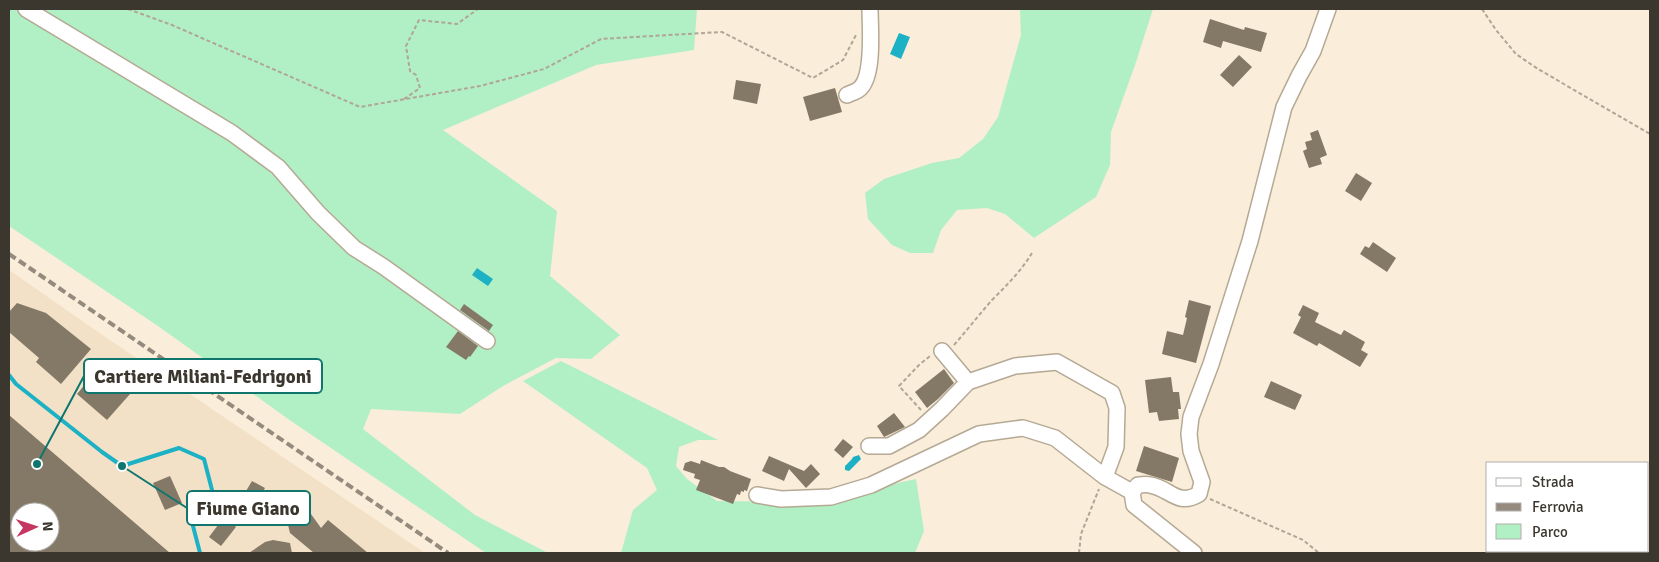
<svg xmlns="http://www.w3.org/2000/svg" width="1659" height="562" viewBox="0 0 1659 562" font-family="Signika,sans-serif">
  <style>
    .built { fill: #f2e1c6; fill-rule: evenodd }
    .green { fill: #b1f0c4 }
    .water { fill: #1cb1c4 }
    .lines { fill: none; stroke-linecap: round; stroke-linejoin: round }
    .stream { stroke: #1cb1c4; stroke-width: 4 }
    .building { fill: #847967; fill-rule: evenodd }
    .minor-casing { stroke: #b5a995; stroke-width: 18 }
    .path { stroke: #b0a697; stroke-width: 2; stroke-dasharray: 4 2.5; stroke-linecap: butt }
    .minor { stroke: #fff; stroke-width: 15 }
    .rail { stroke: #948b7e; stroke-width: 4; stroke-dasharray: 8 4; stroke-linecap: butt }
    .leader { fill: none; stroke: #0f766e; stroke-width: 2 }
    .callout-dot { fill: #0f766e; stroke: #fff; stroke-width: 2 }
    .callout { fill: #fff; stroke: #0f766e; stroke-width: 2 }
    .callout-label { font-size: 19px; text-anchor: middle; font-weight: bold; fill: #3b372f }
  </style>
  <rect width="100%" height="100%" fill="#faedd9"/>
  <path class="built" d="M 9,270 L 98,332 L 425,553 L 9,553 ZM 20,512 L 50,512 L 50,542 L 20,542 Z"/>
  <path class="green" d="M 9,9 L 697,9 L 694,50 L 596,65 L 443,130 L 557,211 L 550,276 L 620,335 L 591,359 L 556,358 L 503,386 L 460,414 L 371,409 L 363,429 L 475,515 L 548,553 L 486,553 L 291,421 L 158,326 L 9,226 Z
    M 1020,9 L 1153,9 L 1135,65 L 1111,132 L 1110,165 L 1096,197 L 1034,238 L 1005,214 L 987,208 L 957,210 L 941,230 L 933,253 L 910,253 L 892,245 L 868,219 L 865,193 L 884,179 L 932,163 L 959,158 L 983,139 L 998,117 L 1021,35 Z
    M 561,361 L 718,440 L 698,440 L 679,447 L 676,466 L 687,479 L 717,501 L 809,502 L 916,479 L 924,531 L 915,553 L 621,553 L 633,510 L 657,490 L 647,468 L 523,381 Z"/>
  <path class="water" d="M 899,33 L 910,37 L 901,59 L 890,54 Z
    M 477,268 L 493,279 L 488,286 L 472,275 Z
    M 859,455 L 861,459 L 849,471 L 845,470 L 845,466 L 852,459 L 853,457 Z"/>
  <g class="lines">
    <path class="stream" d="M 9,375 L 16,384 L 102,452 L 122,466 L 179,448 L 204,459 L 212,490 L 193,526 L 200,553"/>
  </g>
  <path class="building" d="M 1210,19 L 1244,30 L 1245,27 L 1267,33 L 1261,52 L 1223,41 L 1221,48 L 1203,42 Z
    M 1239,55 L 1252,67 L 1233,87 L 1220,75 Z
    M 736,80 L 761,84 L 757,104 L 733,99 Z
    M 835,88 L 842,112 L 810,121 L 803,97 Z
    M 1318,130 L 1327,155 L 1320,158 L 1322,164 L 1309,168 L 1303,151 L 1307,149 L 1305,142 L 1312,140 L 1310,133 Z
    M 1356,173 L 1372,183 L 1361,201 L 1345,191 Z
    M 1373,242 L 1396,258 L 1387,272 L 1360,254 L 1365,246 L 1369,248 Z
    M 1189,300 L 1211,306 L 1196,363 L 1162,354 L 1167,331 L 1183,335 L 1187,318 L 1185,317 Z
    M 17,303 L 46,313 L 91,349 L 61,384 L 36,362 L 39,358 L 9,332 L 9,312 Z
    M 464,304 L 493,325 L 489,331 L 460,310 Z
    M 1303,305 L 1319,313 L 1315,322 L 1341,335 L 1344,330 L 1365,342 L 1361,350 L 1368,354 L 1360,367 L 1319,343 L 1317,346 L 1293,333 L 1301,317 L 1298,315 Z
    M 458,331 L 478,346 L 470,357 L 469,356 L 466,360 L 446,347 Z
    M 107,358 L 138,385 L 107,420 L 77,394 Z
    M 944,369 L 954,383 L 938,399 L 927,408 L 915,392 Z
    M 1171,377 L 1173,392 L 1179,392 L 1181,409 L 1178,409 L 1179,419 L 1159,421 L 1157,412 L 1149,413 L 1145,380 Z
    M 1271,381 L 1302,395 L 1295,410 L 1264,397 Z
    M 894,413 L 905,427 L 884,437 L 877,426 Z
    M 9,415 L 170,553 L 9,553 ZM 20,512 L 50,512 L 50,542 L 20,542 Z
    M 843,439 L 853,447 L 843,458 L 834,450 Z
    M 1144,446 L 1179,458 L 1172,482 L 1136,471 Z
    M 769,456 L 804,471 L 811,464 L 820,474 L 806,488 L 789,469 L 784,481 L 762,471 Z
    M 701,460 L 719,467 L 724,467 L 730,471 L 751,479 L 747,491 L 744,490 L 744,492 L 741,491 L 740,495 L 737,494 L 733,504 L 696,490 L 700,480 L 694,478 L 695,474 L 683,470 L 685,463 L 691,461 L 700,464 Z
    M 170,476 L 182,503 L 165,510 L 153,483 Z
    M 252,481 L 265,488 L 253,509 L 240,501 Z
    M 302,511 L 311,514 L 321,528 L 328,520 L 368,553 L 314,553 L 290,533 L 288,525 L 289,520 L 292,515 Z
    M 224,517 L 236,527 L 221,546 L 209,537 Z
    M 273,540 L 290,543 L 292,553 L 249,553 L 265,542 Z"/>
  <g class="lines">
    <g class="minor-casing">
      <path id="minor" d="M 26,9 L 232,133 L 278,167 L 318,213 L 354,248 L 384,267 L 487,341
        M 847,95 C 851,93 855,92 858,90 C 875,79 870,27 870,9
        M 942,351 L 968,382
        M 869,446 L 889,446 L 919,430 L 942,409 L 968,382 L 1015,366 L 1057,362 L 1112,393 L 1117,408 L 1116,447 L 1105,477
        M 757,495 L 781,499 L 831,497 L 871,485 L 979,434 L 1023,428 L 1055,438 L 1105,477 L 1132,492
        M 1194,553 L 1134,505 L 1132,492 L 1138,485 C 1142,485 1146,484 1150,485 C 1170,488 1177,507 1199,494 L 1202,482 L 1191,451 L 1189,434 L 1191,417 L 1211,364 L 1250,241 L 1284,107 L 1299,76 L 1313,51 L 1328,9"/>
    </g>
    <path class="path" d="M 128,9 L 172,25 L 360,107 L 480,86 L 544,69 L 601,39 L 722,32 L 813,78 L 843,60 L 857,33
      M 1482,9 L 1496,30 L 1516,54 L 1538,69 L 1650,134
      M 404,99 L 420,88 L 416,75 L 410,71 L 406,46 L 419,20 L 457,24 L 478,9
      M 954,345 C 967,330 979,315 992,300 C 1007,285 1021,271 1032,253
      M 921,410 L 899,386 L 919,365 L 930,356
      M 1210,499 L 1303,540 L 1319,553
      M 1079,553 L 1081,534 L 1099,489"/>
    <use href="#minor" class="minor"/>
    <path class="rail" d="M 9,254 L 448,553"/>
  </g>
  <path class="leader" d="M37 464L84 376M122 466L187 508"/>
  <g class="callout-dot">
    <circle cx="37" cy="464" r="5"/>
    <circle cx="122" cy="466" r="5"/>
  </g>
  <g class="callout">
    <rect x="84" y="359" width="238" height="34" rx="5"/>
    <rect x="187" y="491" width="123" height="34" rx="5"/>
  </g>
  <g class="callout-label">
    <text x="203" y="383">Cartiere Miliani-Fedrigoni</text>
    <text x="248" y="515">Fiume Giano</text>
  </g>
  <rect width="1659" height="562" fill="none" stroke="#3b372f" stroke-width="20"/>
  <rect x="1486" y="462" width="162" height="90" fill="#ffffff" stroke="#b1afac"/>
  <rect x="1496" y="478" width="25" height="8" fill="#ffffff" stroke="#b1afac"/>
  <text x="1532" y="487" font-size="15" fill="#3b372f">Strada</text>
  <rect x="1496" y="503" width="25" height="8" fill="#948b7e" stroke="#b1afac"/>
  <text x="1532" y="512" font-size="15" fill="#3b372f">Ferrovia</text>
  <rect x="1496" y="524" width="25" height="15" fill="#b1f0c4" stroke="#b1afac"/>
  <text x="1532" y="537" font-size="15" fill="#3b372f">Parco</text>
  <g transform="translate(35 527) rotate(87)"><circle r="24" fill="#ffffff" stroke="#b1afac"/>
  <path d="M0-4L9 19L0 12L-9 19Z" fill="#c53661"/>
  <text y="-8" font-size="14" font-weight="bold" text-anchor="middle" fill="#3b372f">N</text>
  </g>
</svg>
